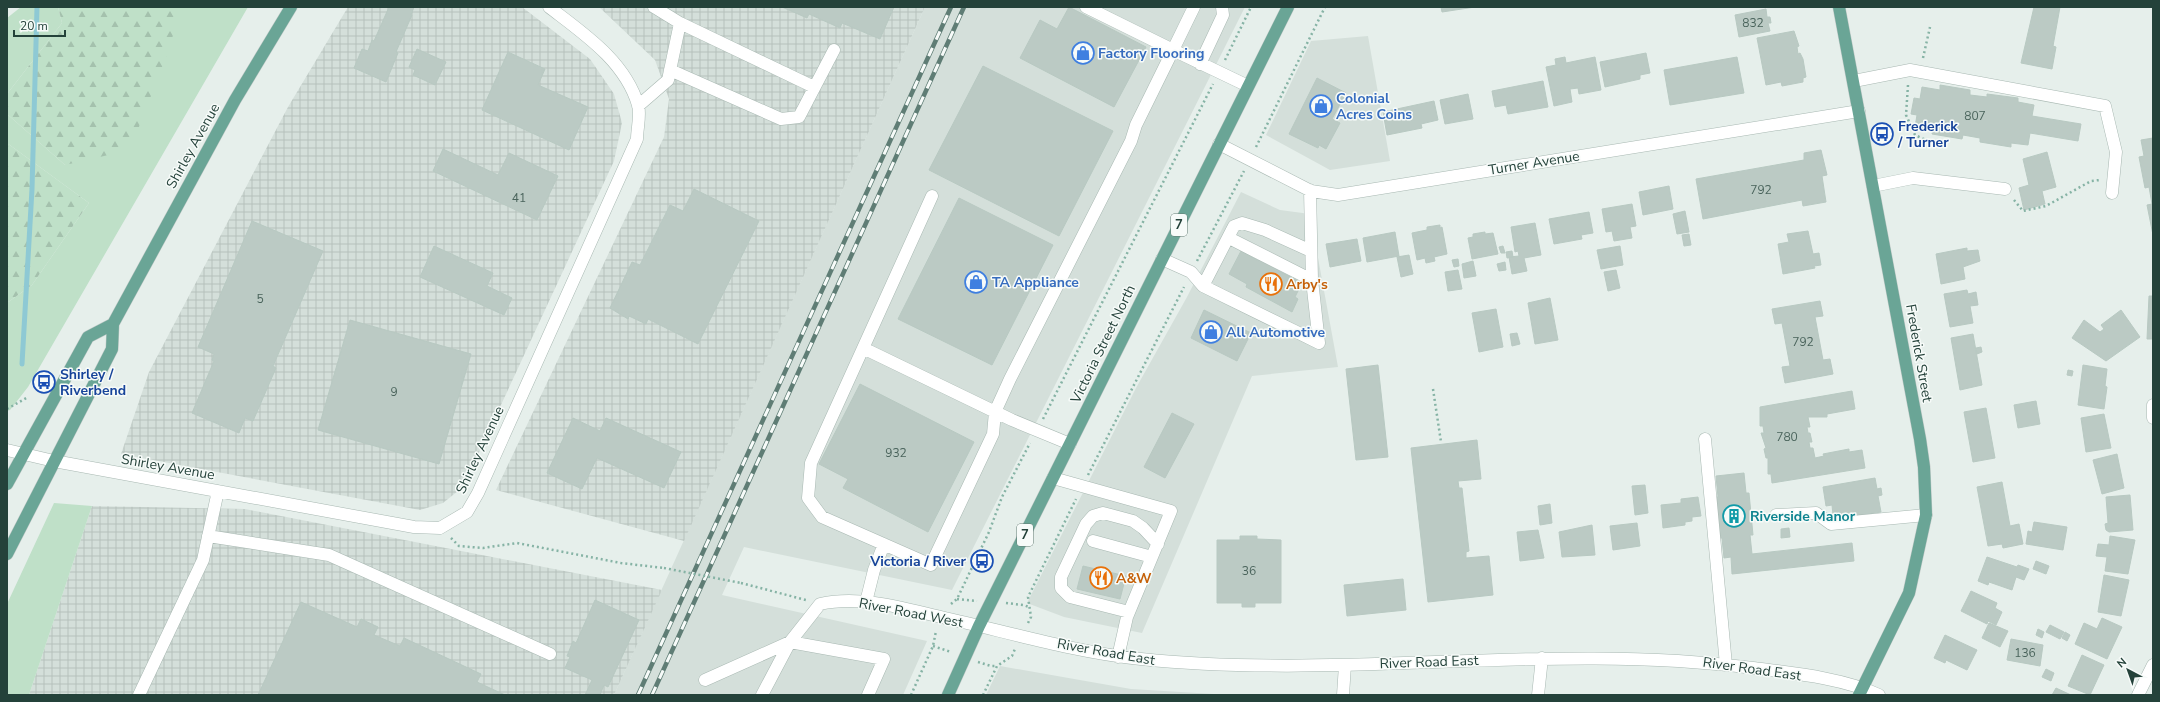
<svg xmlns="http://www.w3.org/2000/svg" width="2160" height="702" viewBox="0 0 2160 702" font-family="'Nunito Sans',sans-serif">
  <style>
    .built { fill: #d4dfda }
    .industrial { fill: url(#industrial-grid) }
    .grass { fill: #bfe0c8 }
    .forest { fill: url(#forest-firs) }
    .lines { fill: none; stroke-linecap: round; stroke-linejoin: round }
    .stream { stroke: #8ec9d4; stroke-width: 5 }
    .building { fill: #bbcac4; stroke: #b8c9c2 }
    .minor-casing { stroke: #a8b8b2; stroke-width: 13 }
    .major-casing { stroke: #c2cac8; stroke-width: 13 }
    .path { stroke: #86b3a5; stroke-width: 2.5; stroke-dasharray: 2 3; stroke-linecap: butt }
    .minor { stroke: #fff; stroke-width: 12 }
    .major { stroke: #6aa596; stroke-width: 12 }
    .rail-casing { stroke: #5f7d75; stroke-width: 4.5 }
    .rail { stroke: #f7fbf9; stroke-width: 3; stroke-dasharray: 9; stroke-linecap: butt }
    .path-bridge { stroke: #86b3a5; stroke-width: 2.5; stroke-dasharray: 2 3; stroke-linecap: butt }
    .labels { text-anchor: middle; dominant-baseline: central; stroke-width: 3; stroke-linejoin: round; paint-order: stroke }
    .number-label { font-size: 12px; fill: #4a645c }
    .shield { fill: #f7fbf9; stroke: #637a73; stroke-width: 1 }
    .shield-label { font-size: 13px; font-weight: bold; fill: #24423a }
    .shop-label { font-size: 14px; font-weight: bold; fill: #366cbe; stroke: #f7fbf9; text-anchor: start }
    .transit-label { font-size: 14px; font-weight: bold; fill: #164399; stroke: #f7fbf9; text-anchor: start }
    .street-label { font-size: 14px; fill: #24423a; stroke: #f7fbf9 }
    .food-label { font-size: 14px; font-weight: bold; fill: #c56008; stroke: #f7fbf9; text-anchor: start }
    .culture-label { font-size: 14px; font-weight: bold; fill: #0d838f; stroke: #f7fbf9; text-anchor: start }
  </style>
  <defs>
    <pattern id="industrial-grid" width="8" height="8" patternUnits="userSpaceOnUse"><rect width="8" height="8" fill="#d4dfda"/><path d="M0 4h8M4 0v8" fill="none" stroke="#b6c1bc"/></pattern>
    <pattern id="forest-firs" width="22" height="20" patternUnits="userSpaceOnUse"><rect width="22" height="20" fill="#bfe0c8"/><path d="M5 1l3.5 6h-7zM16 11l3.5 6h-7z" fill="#a4c1ad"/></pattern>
  </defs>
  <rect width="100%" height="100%" fill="#e6efeb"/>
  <path class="built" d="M 925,7 L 1245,7 L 952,590 L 744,547 L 722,595 L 927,641 L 903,695 L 614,695 Z
    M 1368,36 L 1390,161 L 1330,170 L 1266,135 L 1311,41 Z
    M 1241,192 L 1280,210 L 1310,214 L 1338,367 L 1252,376 L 1142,633 L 1064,617 L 1027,603 L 1136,388 L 1187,297 Z
    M 1000,666 L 1131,689 L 1230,695 L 986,695 Z"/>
  <path class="industrial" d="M 348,7 L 522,7 L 590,59 L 614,94 L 622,123 L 614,161 L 463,487 L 443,503 L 420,510 L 121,454 L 149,372 L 288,107 Z
    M 599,7 L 925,7 L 684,541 L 496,490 L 664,137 L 669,99 L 655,60 Z
    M 92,506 L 245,509 L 662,590 L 614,695 L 29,695 Z"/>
  <path class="grass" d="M 21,7 L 58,7 L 62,23 L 7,94 L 7,18 Z
    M 173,7 L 248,7 L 28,387 L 10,410 L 7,411 L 7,303 L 32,285 L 89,203 L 7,143 L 7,114 L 65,165 Z
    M 54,503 L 92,506 L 29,695 L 7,695 L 7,604 Z"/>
  <path class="forest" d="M 58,7 L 180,7 L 170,47 L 130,150 L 65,165 L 7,114 L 7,94 L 62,23 Z
    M 7,143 L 89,203 L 32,285 L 7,303 Z"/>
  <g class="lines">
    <path class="stream" d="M 22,364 L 32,189 L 37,7"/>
  </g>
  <path class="building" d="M 389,7 L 414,7 L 411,15 L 412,15 L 396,52 L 398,53 L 386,82 L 354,68 L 362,49 L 368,51 L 372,40 L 374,41 Z
    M 782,7 L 894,7 L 880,39 L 842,23 L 840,28 L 809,14 L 807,18 Z
    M 1069,7 L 1146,47 L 1114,107 L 1020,58 L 1040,20 L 1057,29 Z
    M 1441,7 L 1475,7 L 1442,12 Z
    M 2034,7 L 2060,7 L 2053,46 L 2056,47 L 2052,69 L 2021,63 Z
    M 1766,9 L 1767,17 L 1770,17 L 1771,23 L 1768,23 L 1770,31 L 1739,37 L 1735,15 Z
    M 1794,31 L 1799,46 L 1797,47 L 1798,54 L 1800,53 L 1803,59 L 1806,77 L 1803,78 L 1803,82 L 1782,86 L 1781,82 L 1766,85 L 1757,38 Z
    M 417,49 L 446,62 L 435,85 L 413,75 L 415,70 L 409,67 Z
    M 508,52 L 545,69 L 538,85 L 588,107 L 569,150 L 482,110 Z
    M 1646,53 L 1650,73 L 1640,75 L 1640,79 L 1605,87 L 1600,62 Z
    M 1565,57 L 1566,63 L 1595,57 L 1601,90 L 1579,94 L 1578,88 L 1570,89 L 1572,102 L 1554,106 L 1546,67 L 1556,65 L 1555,59 Z
    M 1737,57 L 1744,93 L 1670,105 L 1664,70 Z
    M 983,66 L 1113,131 L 1059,236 L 929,170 Z
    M 1317,78 L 1346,93 L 1332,119 L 1340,123 L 1326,149 L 1319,145 L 1318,148 L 1289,134 Z
    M 1543,81 L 1548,107 L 1508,114 L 1506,105 L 1495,107 L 1492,91 Z
    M 1940,85 L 1970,90 L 1970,95 L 1987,97 L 1987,94 L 2018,98 L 2018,102 L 2034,105 L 2032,116 L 2081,124 L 2078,141 L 2030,133 L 2028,145 L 2011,143 L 2011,147 L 1980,142 L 1980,138 L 1963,135 L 1962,139 L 1932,134 L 1933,130 L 1915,127 L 1917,115 L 1911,114 L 1914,98 L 1920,99 L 1922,87 L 1940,90 Z
    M 1468,94 L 1473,119 L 1445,124 L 1440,100 Z
    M 1434,101 L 1438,120 L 1421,124 L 1422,128 L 1387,135 L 1383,112 Z
    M 2153,138 L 2153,235 L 2147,205 L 2152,204 L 2149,187 L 2145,188 L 2139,157 L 2144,156 L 2141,140 Z
    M 443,149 L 498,175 L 509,153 L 558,176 L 537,220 L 433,171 Z
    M 1821,150 L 1827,175 L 1822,176 L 1826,202 L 1803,206 L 1802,200 L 1703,219 L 1696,179 L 1804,160 L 1804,153 Z
    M 2047,152 L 2056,187 L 2042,191 L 2045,204 L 2024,210 L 2019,188 L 2029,185 L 2023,159 Z
    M 1669,186 L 1673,209 L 1643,215 L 1639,192 Z
    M 694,189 L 759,221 L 698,344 L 648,319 L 646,324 L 629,316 L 628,319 L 610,308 L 632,262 L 640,265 L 670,205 L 683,211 Z
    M 959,198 L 1053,245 L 992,365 L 898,319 Z
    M 1632,204 L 1636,226 L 1630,227 L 1632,238 L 1614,241 L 1612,231 L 1606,232 L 1602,209 Z
    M 1685,211 L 1689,232 L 1677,234 L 1673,214 Z
    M 1589,212 L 1593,233 L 1581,235 L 1582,239 L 1554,244 L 1549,219 Z
    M 252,221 L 323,251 L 273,366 L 276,368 L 253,421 L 245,418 L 239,433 L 192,413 L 214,361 L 212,360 L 214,354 L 198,347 Z
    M 1535,223 L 1541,255 L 1524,258 L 1527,271 L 1512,274 L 1509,257 L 1519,256 L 1518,251 L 1515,252 L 1511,227 Z
    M 1440,225 L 1440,228 L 1442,227 L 1447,254 L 1434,257 L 1435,261 L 1426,263 L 1425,258 L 1417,260 L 1412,233 L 1427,230 L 1427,227 Z
    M 1808,231 L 1813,254 L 1819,253 L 1821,265 L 1814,266 L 1815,268 L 1783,274 L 1778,244 L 1789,242 L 1787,234 Z
    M 1395,232 L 1399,256 L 1367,262 L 1363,238 Z
    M 1485,232 L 1485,234 L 1493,233 L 1498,254 L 1472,259 L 1468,238 L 1473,237 L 1473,234 Z
    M 1689,234 L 1691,245 L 1684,246 L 1682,235 Z
    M 1357,239 L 1361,261 L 1330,267 L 1326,244 Z
    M 434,246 L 493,273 L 487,286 L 512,298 L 504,315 L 420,277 Z
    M 1503,246 L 1505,253 L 1501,253 L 1499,247 Z
    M 1620,246 L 1623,265 L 1601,269 L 1597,250 Z
    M 1967,248 L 1967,251 L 1978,250 L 1980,261 L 1963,267 L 1965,279 L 1941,284 L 1936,254 Z
    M 1241,251 L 1259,261 L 1260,257 L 1279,267 L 1277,270 L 1302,283 L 1295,297 L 1298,299 L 1292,312 L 1246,287 L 1247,284 L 1229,274 Z
    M 1512,251 L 1513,257 L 1507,258 L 1506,252 Z
    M 1409,255 L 1413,274 L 1401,277 L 1397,257 Z
    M 1458,259 L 1459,266 L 1454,267 L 1452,260 Z
    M 1473,261 L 1476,276 L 1464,278 L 1462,264 Z
    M 1505,262 L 1506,270 L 1499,271 L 1497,264 Z
    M 1458,270 L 1462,289 L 1448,291 L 1445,272 Z
    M 1616,270 L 1620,288 L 1608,291 L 1604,272 Z
    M 1967,290 L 1968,294 L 1976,292 L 1978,305 L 1970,306 L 1973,323 L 1950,327 L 1944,294 Z
    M 2149,296 L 2153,296 L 2153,339 L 2147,339 Z
    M 1550,298 L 1558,340 L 1535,344 L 1528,303 Z
    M 1820,301 L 1823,316 L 1815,317 L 1823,360 L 1830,359 L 1833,374 L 1785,383 L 1782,367 L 1790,366 L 1782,323 L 1775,324 L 1772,309 Z
    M 1496,309 L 1503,347 L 1479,352 L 1472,313 Z
    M 1204,310 L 1251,333 L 1237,361 L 1191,338 Z
    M 2121,310 L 2140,337 L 2106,361 L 2072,338 L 2084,320 L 2100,332 L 2104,329 L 2101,325 Z
    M 350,320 L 471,354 L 439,464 L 318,430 Z
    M 1517,333 L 1520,344 L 1512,346 L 1510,334 Z
    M 1973,334 L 1982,385 L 1960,390 L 1951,338 Z
    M 1981,347 L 1982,352 L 1977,354 L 1976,348 Z
    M 1378,365 L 1388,457 L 1356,460 L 1346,369 Z
    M 2083,365 L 2107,369 L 2105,386 L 2107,387 L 2104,409 L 2078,405 Z
    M 2068,370 L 2073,371 L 2072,376 L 2067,375 Z
    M 860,384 L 974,442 L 928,532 L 843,488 L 848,479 L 819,464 Z
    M 1852,391 L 1855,409 L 1827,414 L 1827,417 L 1808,417 L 1810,427 L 1807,427 L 1808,433 L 1810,433 L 1812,442 L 1809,442 L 1810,448 L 1813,448 L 1815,458 L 1824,456 L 1823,454 L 1849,449 L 1849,452 L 1862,450 L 1865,468 L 1772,483 L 1771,474 L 1768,474 L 1768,458 L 1766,458 L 1764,449 L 1766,448 L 1761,433 L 1764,433 L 1763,426 L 1760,426 L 1760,407 Z
    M 2036,401 L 2040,424 L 2018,428 L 2014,405 Z
    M 1986,408 L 1995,458 L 1973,462 L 1964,412 Z
    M 1172,413 L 1194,424 L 1165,478 L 1144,467 Z
    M 2104,414 L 2111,448 L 2086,452 L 2081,418 Z
    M 573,418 L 600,431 L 606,418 L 681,452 L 664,488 L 597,458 L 582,489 L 547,473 Z
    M 1477,440 L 1481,479 L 1458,481 L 1459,488 L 1462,488 L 1469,551 L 1466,552 L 1466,558 L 1489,556 L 1493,595 L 1428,602 L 1411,448 Z
    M 2117,454 L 2124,488 L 2102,494 L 2093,460 Z
    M 1744,473 L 1746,493 L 1749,493 L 1753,535 L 1750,535 L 1752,554 L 1852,543 L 1854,561 L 1732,574 L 1731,557 L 1724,558 L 1722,538 L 1719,538 L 1714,497 L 1718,497 L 1716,476 Z
    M 1875,478 L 1877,489 L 1881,488 L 1882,495 L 1878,496 L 1881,512 L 1842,518 L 1841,513 L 1833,515 L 1832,505 L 1826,506 L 1823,487 Z
    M 2002,482 L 2010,526 L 2019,524 L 2023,544 L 2003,548 L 2002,544 L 1988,546 L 1977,487 Z
    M 1645,485 L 1648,513 L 1635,515 L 1632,486 Z
    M 2130,495 L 2133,530 L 2109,532 L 2106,530 L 2105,524 L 2108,523 L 2106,497 Z
    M 1698,497 L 1701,516 L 1692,517 L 1692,521 L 1685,522 L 1685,525 L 1663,528 L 1661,505 L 1681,503 L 1681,499 Z
    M 1550,504 L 1552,523 L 1540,525 L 1538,506 Z
    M 2034,522 L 2067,527 L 2063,550 L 2026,544 L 2028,531 L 2032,532 Z
    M 1637,523 L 1640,546 L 1613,550 L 1610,526 Z
    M 1592,525 L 1595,555 L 1562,557 L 1559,532 Z
    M 1789,528 L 1790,537 L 1781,538 L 1781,529 Z
    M 1538,530 L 1544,558 L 1520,561 L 1517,532 Z
    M 1240,536 L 1257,536 L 1257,539 L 1281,540 L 1281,603 L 1255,603 L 1255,607 L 1242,607 L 1242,603 L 1217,603 L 1217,540 L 1240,540 Z
    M 2110,536 L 2135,540 L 2128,574 L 2105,571 L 2107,557 L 2096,556 L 2098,544 L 2109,545 Z
    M 1987,557 L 2017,567 L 2018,565 L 2029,569 L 2024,580 L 2016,577 L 2012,590 L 1989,582 L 1988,585 L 1978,581 Z
    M 2036,561 L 2049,566 L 2046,574 L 2033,569 Z
    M 1083,566 L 1126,576 L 1120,599 L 1077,589 Z
    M 2104,575 L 2129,580 L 2121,616 L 2098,612 Z
    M 1403,579 L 1406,610 L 1347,616 L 1344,585 Z
    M 1971,591 L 1997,603 L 1995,608 L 2002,612 L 1996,625 L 1988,621 L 1987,624 L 1961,611 Z
    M 595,600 L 639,620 L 608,687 L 604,685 L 600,695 L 585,695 L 592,680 L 565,668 L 570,657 L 567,656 L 573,641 L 576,643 Z
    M 301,602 L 357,627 L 361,619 L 378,627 L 374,635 L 400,646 L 404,638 L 481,674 L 477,682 L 505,695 L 258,695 Z
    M 2102,618 L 2122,627 L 2107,659 L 2075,644 L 2084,623 L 2097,629 Z
    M 1989,623 L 2008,631 L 2000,647 L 1982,638 Z
    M 2050,625 L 2064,632 L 2060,639 L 2046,632 Z
    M 2038,629 L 2044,632 L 2042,638 L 2036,635 Z
    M 2065,632 L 2070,635 L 2067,641 L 2062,638 Z
    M 1945,635 L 1977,650 L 1967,670 L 1946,660 L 1945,663 L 1934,658 Z
    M 2011,639 L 2043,645 L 2040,666 L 2007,660 Z
    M 2082,655 L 2104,665 L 2090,695 L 2068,686 Z
    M 2046,669 L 2054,673 L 2051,681 L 2042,677 Z
    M 2056,688 L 2071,695 L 2052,695 Z"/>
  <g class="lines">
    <g class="minor-casing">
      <path id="minor" d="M 1086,7 L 1173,50 L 1194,7
        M 680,23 L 814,87
        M 1200,64 L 1223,15 L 1222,7
        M 670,70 L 781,119 L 799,117 L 834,50
        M 1854,81 L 1910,70 L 2105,106 L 2116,152 L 2112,193
        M 638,106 L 668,80 L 680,23 L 654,7
        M 1219,144 L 1311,191 L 1338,195 L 1859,111
        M 1873,186 L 1913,178 L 2005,189
        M 932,196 L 811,463 L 808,498 L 822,517 L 931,565 L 993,434 L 995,412 L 1010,379 L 1131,141 L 1136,125 L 1173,50 L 1248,86
        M 1229,238 L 1312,280
        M 1162,259 L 1191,272 L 1203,286 L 1319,343 L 1312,280 L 1310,190
        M 1203,286 L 1234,226 L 1242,223 L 1265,230 L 1311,251
        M 863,348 L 1012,420 L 1070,444
        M 2153,405 L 2153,418
        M 1705,439 L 1726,665
        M 7,450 L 54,461 L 414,527 L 440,528 L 467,512 L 478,493 L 637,139 C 637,129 641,114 638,105 C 625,61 584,34 549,7
        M 1053,478 L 1171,511 L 1127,617 L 1118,657
        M 1776,515 L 1816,513 L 1831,524 L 1926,515
        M 208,536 L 329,555 L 550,654
        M 1093,541 L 1152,557
        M 866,602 L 874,570 L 884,544
        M 1129,612 L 1070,597 L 1061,588 L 1061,577 L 1086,524 L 1093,516 L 1103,513 L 1133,521 L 1143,528 L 1158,544
        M 705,680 L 790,642 L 884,659 L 868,695
        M 139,695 L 203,560 L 218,491
        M 762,695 L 790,642 L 820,604 C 860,595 902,608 941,617 C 1008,632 1074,652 1141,659 C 1345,680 1550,642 1753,668 C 1792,673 1844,678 1879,695
        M 1343,695 L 1345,665
        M 1538,695 L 1542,658
        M 2138,695 L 2153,665"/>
    </g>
    <g class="major-casing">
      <path id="major" d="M 1839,7 L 1920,439 L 1924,467 L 1926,515 L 1909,593 L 1859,695
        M 7,484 L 88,337 L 113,324
        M 7,554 L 112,349 L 113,324 L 235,100 L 291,7
        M 948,695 L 979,626 L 1288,7"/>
    </g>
    <path class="path" d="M 1923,58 L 1930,27
      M 1225,60 L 1251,7
      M 1908,85 L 1906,115 L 1915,135 L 1939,146
      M 1256,147 L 1325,7
      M 2014,200 L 2023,211 L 2046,206 L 2091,181 L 2100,180
      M 1197,261 L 1244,171
      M 1433,389 L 1441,442
      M 7,409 L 28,397
      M 1043,419 L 1213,84
      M 1088,475 L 1184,287
      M 451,538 L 459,546 L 483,548 L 517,543 L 621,563 L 664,568
      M 741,583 L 806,600
      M 957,599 L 977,601
      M 1006,603 L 1023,605 L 1029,607
      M 951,604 L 957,599 L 989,532 L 1002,497 L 1030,443
      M 1028,623 L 1031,617 L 1028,597 L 1076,499
      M 933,646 L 951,652
      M 978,662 L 991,666 L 997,666
      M 911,695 L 933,646 L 936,631
      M 983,695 L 997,666 L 1012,656 L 1015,649"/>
    <use href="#minor" class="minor"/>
    <use href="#major" class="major"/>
    <g class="rail-casing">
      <path id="rail" d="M 638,695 L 951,7
        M 652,695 L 964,7"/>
    </g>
    <use href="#rail" class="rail"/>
    <path class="path-bridge" d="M 664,568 L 741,583"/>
  </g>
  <defs>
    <g id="shop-ring" transform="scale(1.15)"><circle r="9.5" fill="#f7fbf9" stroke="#3f7fe0" stroke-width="1.5"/><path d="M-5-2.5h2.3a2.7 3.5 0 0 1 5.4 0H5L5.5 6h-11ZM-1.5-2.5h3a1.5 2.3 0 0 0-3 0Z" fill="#3f7fe0"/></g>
    <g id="bus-ring" transform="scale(1.15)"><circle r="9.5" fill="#f7fbf9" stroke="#1a4fb4" stroke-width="1.5"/><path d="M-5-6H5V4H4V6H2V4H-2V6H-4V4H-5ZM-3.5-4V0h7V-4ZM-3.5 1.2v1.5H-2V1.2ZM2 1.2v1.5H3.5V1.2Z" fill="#1a4fb4"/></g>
    <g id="restaurant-ring" transform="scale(1.15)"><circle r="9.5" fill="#f7fbf9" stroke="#e8710a" stroke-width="1.5"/><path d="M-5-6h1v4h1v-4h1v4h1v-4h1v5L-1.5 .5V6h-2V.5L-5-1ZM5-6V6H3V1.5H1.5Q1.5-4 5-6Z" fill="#e8710a"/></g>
    <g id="building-ring" transform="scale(1.15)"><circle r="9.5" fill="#f7fbf9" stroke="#0f9aa8" stroke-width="1.5"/><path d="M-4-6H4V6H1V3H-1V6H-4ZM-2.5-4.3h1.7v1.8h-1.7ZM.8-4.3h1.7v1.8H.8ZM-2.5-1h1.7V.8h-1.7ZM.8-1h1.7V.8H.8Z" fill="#0f9aa8"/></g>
  </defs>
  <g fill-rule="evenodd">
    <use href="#shop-ring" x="1083" y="53"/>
    <use href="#shop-ring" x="1321" y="106"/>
    <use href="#bus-ring" x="1882" y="134"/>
    <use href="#shop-ring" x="976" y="282"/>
    <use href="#restaurant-ring" x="1271" y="284"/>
    <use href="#shop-ring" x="1211" y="332"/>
    <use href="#bus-ring" x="44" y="382"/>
    <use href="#building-ring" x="1734" y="516"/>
    <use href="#bus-ring" x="982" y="561"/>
    <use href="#restaurant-ring" x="1101" y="578"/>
  </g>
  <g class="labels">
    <g class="number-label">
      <text x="1753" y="23">832</text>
      <text x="1975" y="116">807</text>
      <text x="1761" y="190">792</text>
      <text x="519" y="198">41</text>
      <text x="260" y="299">5</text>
      <text x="1803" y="342">792</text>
      <text x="394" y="392">9</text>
      <text x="1787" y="437">780</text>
      <text x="896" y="453">932</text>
      <text x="1249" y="571">36</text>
      <text x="2025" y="653">136</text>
    </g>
    <g class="shield">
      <rect x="1171" y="214" width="16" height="22" rx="3"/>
      <rect x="1017" y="524" width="16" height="22" rx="3"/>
    </g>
    <g class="shield-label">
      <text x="1179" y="225">7</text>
      <text x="1025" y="535">7</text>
    </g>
    <g class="shop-label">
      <text x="1098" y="53">Factory Flooring</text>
      <text x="1336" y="98">Colonial<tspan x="1336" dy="16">Acres Coins</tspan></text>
      <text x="992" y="282">TA Appliance</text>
      <text x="1226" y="332">All Automotive</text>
    </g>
    <g class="transit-label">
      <text x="1898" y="126">Frederick<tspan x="1898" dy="16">/ Turner</tspan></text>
      <text x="60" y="374">Shirley /<tspan x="60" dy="16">Riverbend</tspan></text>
      <text x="966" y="561" text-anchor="end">Victoria / River</text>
    </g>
    <g class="street-label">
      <text transform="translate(193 146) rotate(-61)">Shirley Avenue</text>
      <text transform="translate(1534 163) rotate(-9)">Turner Avenue</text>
      <text transform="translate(1103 344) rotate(-64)">Victoria Street North</text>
      <text transform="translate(1919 353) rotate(80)">Frederick Street</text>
      <text transform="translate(480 450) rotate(-65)">Shirley Avenue</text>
      <text transform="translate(168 467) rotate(10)">Shirley Avenue</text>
      <text transform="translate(911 613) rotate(11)">River Road West</text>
      <text transform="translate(1106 652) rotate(10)">River Road East</text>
      <text transform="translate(1429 662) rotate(-2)">River Road East</text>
      <text transform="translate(1752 669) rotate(8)">River Road East</text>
    </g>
    <g class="food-label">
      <text x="1286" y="284">Arby's</text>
      <text x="1116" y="578">A&amp;W</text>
    </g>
    <g class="culture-label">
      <text x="1750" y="516">Riverside Manor</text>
    </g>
  </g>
  <rect width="2160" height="702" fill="none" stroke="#24423a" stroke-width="16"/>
  <g transform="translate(2128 670) rotate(319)" stroke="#f7fbf9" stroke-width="3" paint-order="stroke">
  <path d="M0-3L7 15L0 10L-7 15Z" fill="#24423a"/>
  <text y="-6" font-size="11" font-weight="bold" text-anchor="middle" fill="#24423a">N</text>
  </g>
  <path d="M14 30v6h51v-6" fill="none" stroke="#24423a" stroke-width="2"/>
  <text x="20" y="30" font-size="12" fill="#24423a" stroke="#f7fbf9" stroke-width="3" paint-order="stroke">20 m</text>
</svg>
